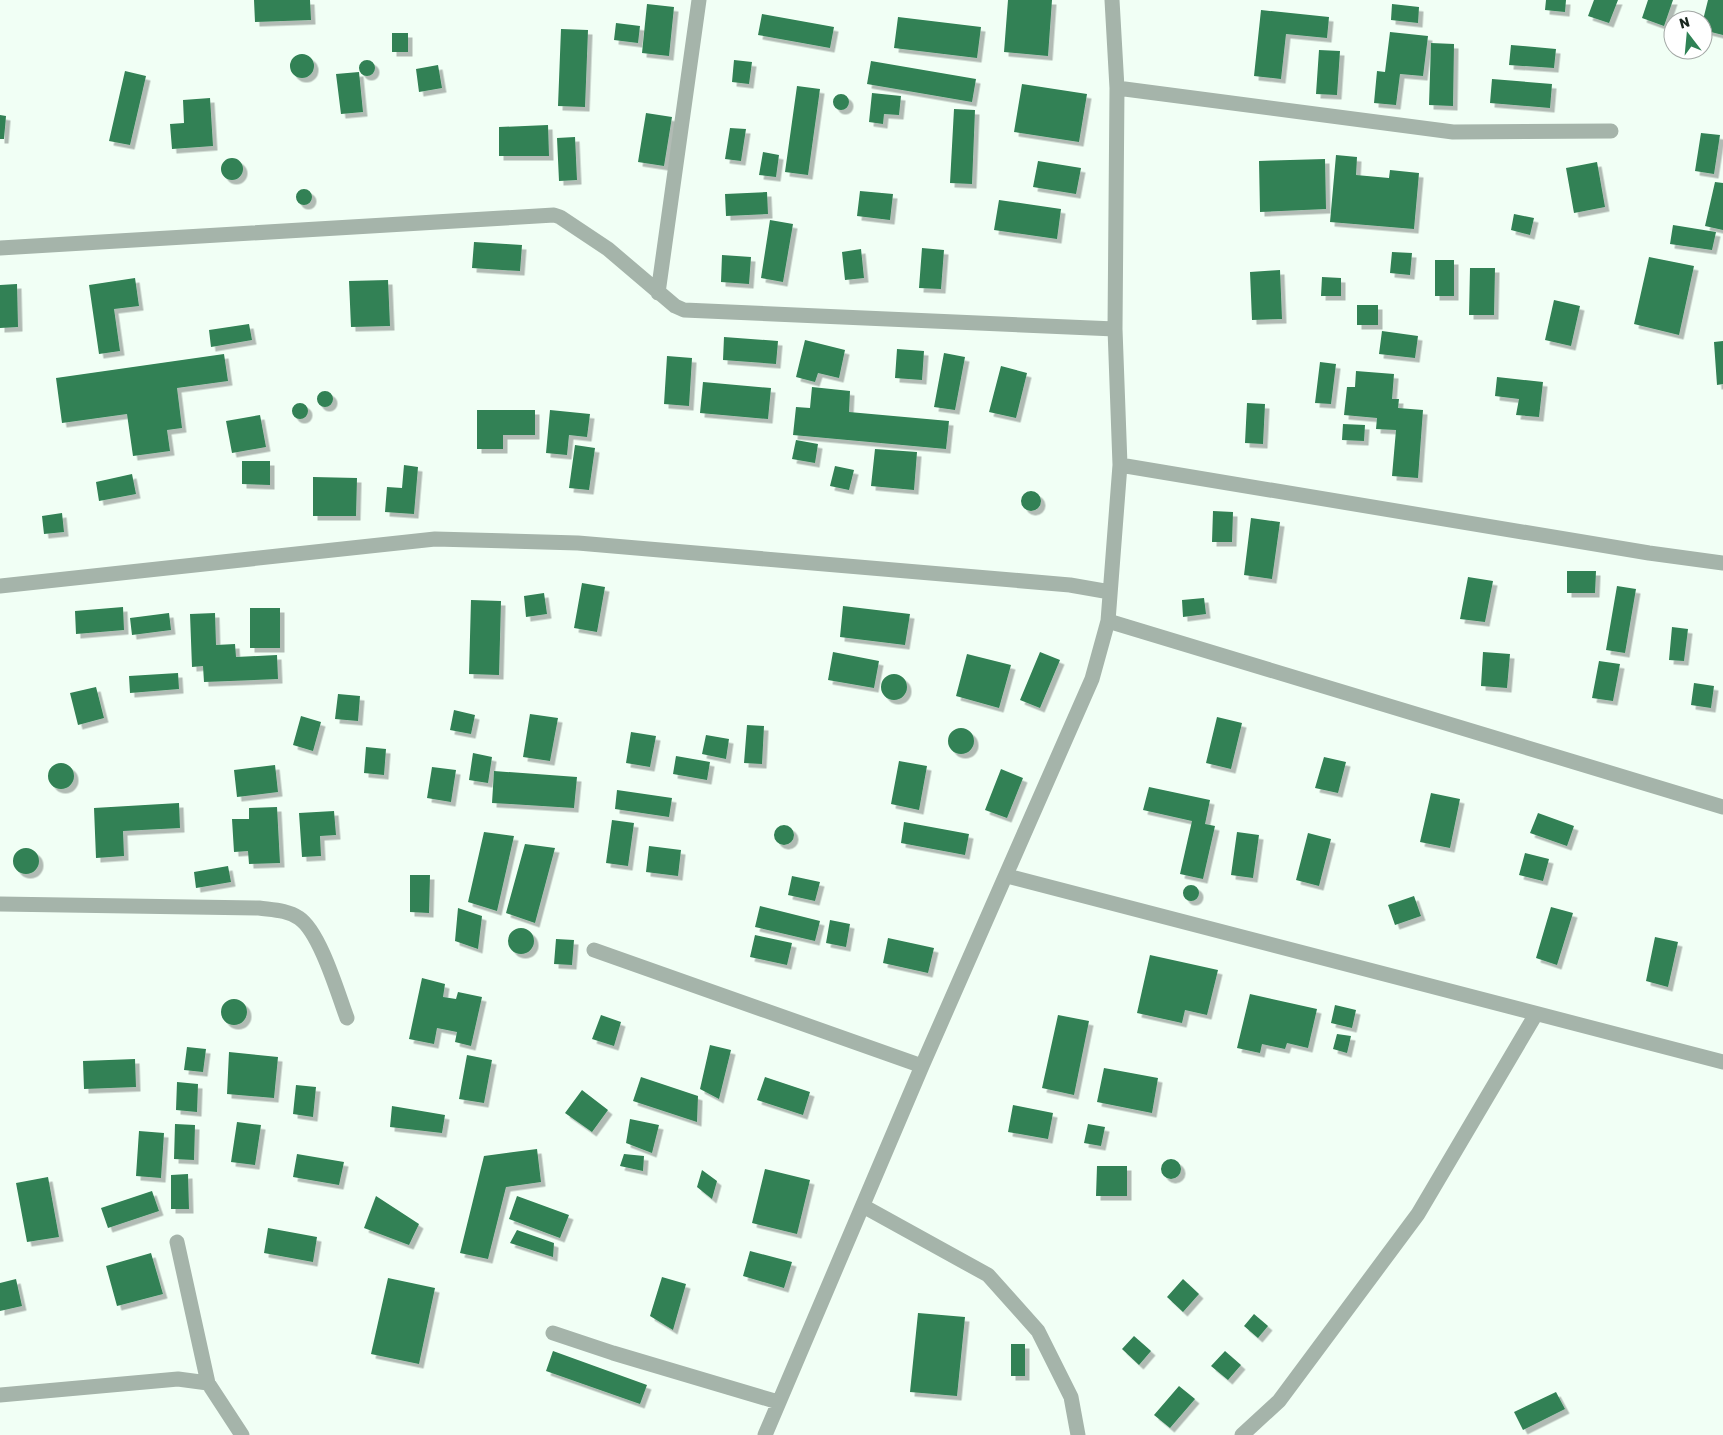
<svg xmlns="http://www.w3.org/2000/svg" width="1723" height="1435" viewBox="0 0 1723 1435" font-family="Rubik,sans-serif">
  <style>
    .building { fill: #318154; filter: url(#shadow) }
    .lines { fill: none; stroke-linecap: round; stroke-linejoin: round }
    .street { stroke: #a5b4aa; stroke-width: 15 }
  </style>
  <defs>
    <filter id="shadow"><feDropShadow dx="4.5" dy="4.5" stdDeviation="0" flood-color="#0004"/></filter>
  </defs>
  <rect width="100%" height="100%" fill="#f1fff5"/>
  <path class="building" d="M 254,0 L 310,0 L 311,20 L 255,22 Z
    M 1008,0 L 1052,0 L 1048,56 L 1004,52 Z
    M 1546,0 L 1566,0 L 1565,12 L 1545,10 Z
    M 1594,0 L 1618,0 L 1609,23 L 1588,16 Z
    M 1648,0 L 1673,0 L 1664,26 L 1642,18 Z
    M 1708,0 L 1723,0 L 1723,35 L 1703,30 L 1703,20 Z
    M 647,4 L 674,7 L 669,56 L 642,53 Z
    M 1392,4 L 1419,7 L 1418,23 L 1391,20 Z
    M 1261,10 L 1329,17 L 1327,38 L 1286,34 L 1281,79 L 1254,76 Z
    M 762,14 L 834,27 L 830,48 L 758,35 Z
    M 898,17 L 981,27 L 977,58 L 894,48 Z
    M 616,23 L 640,26 L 638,43 L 614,40 Z
    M 561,29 L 588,30 L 585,107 L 558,106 Z
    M 1390,32 L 1428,36 L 1423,76 L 1400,74 L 1396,105 L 1374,103 L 1377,71 L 1385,72 Z
    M 392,33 L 408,33 L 408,52 L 392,52 Z
    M 1431,43 L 1454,44 L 1453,106 L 1429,105 Z
    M 1511,45 L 1556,49 L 1554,68 L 1509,65 Z
    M 1319,50 L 1340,51 L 1337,95 L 1316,94 Z
    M290 66a12 12 0 1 1 24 0a12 12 0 1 1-24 0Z
    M359 68a8 8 0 1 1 16 0a8 8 0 1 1-16 0Z
    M 734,60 L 752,62 L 749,84 L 732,82 Z
    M 871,61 L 976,79 L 972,102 L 867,84 Z
    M 438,65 L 442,88 L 419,92 L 416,69 Z
    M 125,71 L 146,76 L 130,145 L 109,141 Z
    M 359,72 L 363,112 L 341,114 L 336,74 Z
    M 1492,79 L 1552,84 L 1550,108 L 1490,103 Z
    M 1022,84 L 1087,94 L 1079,142 L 1014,132 Z
    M 797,86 L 820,89 L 808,175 L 785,172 Z
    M 872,93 L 901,96 L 899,115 L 884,114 L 883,124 L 869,122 Z
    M833 102a8 8 0 1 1 16 0a8 8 0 1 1-16 0Z
    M 210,98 L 213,146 L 172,149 L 170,124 L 184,123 L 183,100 Z
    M 954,109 L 975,110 L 972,184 L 950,183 Z
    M 646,113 L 672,117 L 664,166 L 638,162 Z
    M 0,115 L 6,116 L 4,139 L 0,139 Z
    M 548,125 L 549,156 L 499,156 L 499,127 Z
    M 730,128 L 746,129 L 741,161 L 725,159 Z
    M 1701,133 L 1720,135 L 1714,174 L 1695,171 Z
    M 575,137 L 577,180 L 559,181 L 557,138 Z
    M 763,152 L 779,155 L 776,177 L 759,175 Z
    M 1336,155 L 1357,157 L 1356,175 L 1389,178 L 1390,170 L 1419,173 L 1414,229 L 1330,222 Z
    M221 169a11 11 0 1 1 22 0a11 11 0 1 1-22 0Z
    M 1325,159 L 1326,209 L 1260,212 L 1259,161 Z
    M 1038,161 L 1081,168 L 1076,194 L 1033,187 Z
    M 1597,162 L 1605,207 L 1574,213 L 1566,168 Z
    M 1715,182 L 1723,183 L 1723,230 L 1705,226 Z
    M296 197a8 8 0 1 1 16 0a8 8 0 1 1-16 0Z
    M 860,191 L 893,194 L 890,220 L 857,216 Z
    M 767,192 L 768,214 L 726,216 L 725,194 Z
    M 999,200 L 1061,209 L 1057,239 L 994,230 Z
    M 1514,214 L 1534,218 L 1530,235 L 1511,230 Z
    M 770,220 L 793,224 L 783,282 L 761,278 Z
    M 1673,225 L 1716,232 L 1712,250 L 1670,244 Z
    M 474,242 L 522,245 L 520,271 L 472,268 Z
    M 922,248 L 944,250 L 941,289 L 919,288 Z
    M 861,249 L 864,278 L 845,280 L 842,252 Z
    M 1392,252 L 1412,253 L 1410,275 L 1390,273 Z
    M 722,255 L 751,257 L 749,284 L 721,282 Z
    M 1649,257 L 1694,266 L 1679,335 L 1634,324 Z
    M 1435,260 L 1454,260 L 1454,296 L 1435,296 Z
    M 1470,268 L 1495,268 L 1494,315 L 1469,315 Z
    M 1280,270 L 1282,319 L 1252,320 L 1250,272 Z
    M 1322,277 L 1341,278 L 1341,296 L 1321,296 Z
    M 135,278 L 139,306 L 114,309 L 120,351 L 99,354 L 89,285 Z
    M 388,280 L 390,326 L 351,327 L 349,281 Z
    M 17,284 L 18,327 L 0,328 L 0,285 Z
    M 1554,300 L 1580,306 L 1571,346 L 1545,340 Z
    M 1357,305 L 1378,305 L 1378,325 L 1357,325 Z
    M 249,324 L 252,340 L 211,347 L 209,330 Z
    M 1382,331 L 1418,336 L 1415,358 L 1379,354 Z
    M 724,337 L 778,341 L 776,364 L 723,360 Z
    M 805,340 L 845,350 L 839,378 L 818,373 L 815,382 L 796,377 Z
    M 1723,341 L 1723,384 L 1717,385 L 1714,342 Z
    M 897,349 L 924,351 L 922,380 L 895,378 Z
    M 944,353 L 965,357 L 955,410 L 934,407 Z
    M 224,354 L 228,381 L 177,388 L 182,428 L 167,430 L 170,451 L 133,456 L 127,414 L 62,423 L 56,378 Z
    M 667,356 L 692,358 L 689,406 L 664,404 Z
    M 1320,362 L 1336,364 L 1331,404 L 1315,403 Z
    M 1001,366 L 1027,373 L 1016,418 L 989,412 Z
    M 1356,371 L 1394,374 L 1392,399 L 1399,399 L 1398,408 L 1423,410 L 1418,478 L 1392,476 L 1396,430 L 1376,429 L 1377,418 L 1344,415 L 1347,387 L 1355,387 Z
    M 1497,377 L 1543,382 L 1539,417 L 1516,415 L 1519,399 L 1495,396 Z
    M 703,382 L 771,388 L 768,419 L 700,413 Z
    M 812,387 L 850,391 L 849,412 L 949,421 L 946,449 L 793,435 L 796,407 L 810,408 Z
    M317 399a8 8 0 1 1 16 0a8 8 0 1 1-16 0Z
    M 1247,403 L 1265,404 L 1263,444 L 1245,443 Z
    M292 411a8 8 0 1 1 16 0a8 8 0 1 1-16 0Z
    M 477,410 L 535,410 L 535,435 L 503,435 L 503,449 L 477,449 Z
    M 550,410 L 590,414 L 587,437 L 569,435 L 567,455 L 546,453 Z
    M 260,415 L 266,447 L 232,453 L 226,421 Z
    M 1343,424 L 1365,425 L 1364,441 L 1342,440 Z
    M 796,440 L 818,444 L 815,463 L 792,459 Z
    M 575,445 L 595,448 L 589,490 L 569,488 Z
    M 875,449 L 917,452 L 914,490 L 871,486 Z
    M 242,461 L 270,461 L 270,485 L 242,484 Z
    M 404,465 L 418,467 L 414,514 L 385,512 L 387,487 L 402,488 Z
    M 835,466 L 854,470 L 849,490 L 830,486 Z
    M 132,474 L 136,494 L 99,501 L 96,482 Z
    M 313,477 L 357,478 L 356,516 L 313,516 Z
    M1021 501a10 10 0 1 1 20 0a10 10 0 1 1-20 0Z
    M 1213,511 L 1233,512 L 1232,542 L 1212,542 Z
    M 62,513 L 64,532 L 44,534 L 42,516 Z
    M 1251,518 L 1280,522 L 1272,579 L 1244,575 Z
    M 1567,571 L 1596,571 L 1595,593 L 1567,593 Z
    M 1468,577 L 1493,581 L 1485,622 L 1460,619 Z
    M 582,583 L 605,587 L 597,632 L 574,628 Z
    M 1617,586 L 1636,589 L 1625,653 L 1606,650 Z
    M 544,593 L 547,614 L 526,617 L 524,596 Z
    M 1204,598 L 1206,614 L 1183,617 L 1182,600 Z
    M 471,600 L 501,601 L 499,675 L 469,674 Z
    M 843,606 L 910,614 L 905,645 L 840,637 Z
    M 123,607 L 124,630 L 76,634 L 75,611 Z
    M 250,608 L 280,608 L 280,648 L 250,648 Z
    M 169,613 L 171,630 L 132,635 L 130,618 Z
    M 215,613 L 216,645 L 235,644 L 236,657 L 277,655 L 278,679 L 204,682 L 203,666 L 192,667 L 190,614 Z
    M 1672,627 L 1688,629 L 1684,661 L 1669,660 Z
    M 833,652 L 879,661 L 874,688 L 828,680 Z
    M 1040,652 L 1060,660 L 1040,708 L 1020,700 Z
    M 1483,652 L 1510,654 L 1507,688 L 1481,686 Z
    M 967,654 L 1011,665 L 999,708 L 956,696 Z
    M 1599,661 L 1620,664 L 1613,701 L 1592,698 Z
    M 178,673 L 179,689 L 130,693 L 129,676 Z
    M881 687a13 13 0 1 1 26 0a13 13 0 1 1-26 0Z
    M 1694,683 L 1714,686 L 1711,708 L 1691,705 Z
    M 96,687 L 104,718 L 78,725 L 70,693 Z
    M 338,694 L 360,696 L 358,721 L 335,719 Z
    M 454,710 L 475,715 L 471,734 L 450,730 Z
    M 530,714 L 558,718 L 550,761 L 523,757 Z
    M 301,716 L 321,722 L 313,751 L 293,745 Z
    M 1217,717 L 1242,723 L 1231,769 L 1206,763 Z
    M 747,725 L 764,726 L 762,764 L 744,763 Z
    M948 741a13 13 0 1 1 26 0a13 13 0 1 1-26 0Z
    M 631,732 L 656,736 L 650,767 L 626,763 Z
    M 706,735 L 729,739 L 726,759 L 702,754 Z
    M 366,747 L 386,749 L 384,775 L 364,773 Z
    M 473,753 L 492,757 L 488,783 L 469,780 Z
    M 676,756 L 710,762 L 707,780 L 673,774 Z
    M 1324,757 L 1346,762 L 1338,793 L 1315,788 Z
    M 899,761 L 927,766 L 919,810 L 891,804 Z
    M48 776a13 13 0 1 1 26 0a13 13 0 1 1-26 0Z
    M 275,765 L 278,792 L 237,797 L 234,770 Z
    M 432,767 L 456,770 L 451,802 L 427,798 Z
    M 1001,769 L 1023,778 L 1007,818 L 985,810 Z
    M 494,771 L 577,777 L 574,808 L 492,803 Z
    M 1149,787 L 1210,800 L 1205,824 L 1215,826 L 1203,879 L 1180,874 L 1192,821 L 1143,810 Z
    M 617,790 L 672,798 L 669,817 L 615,809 Z
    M 1431,793 L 1460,799 L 1450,848 L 1420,842 Z
    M 179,803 L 180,828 L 123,831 L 124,856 L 96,858 L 94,808 Z
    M 277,807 L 280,863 L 249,864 L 248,851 L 234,852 L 232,819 L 249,819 L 249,808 Z
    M 334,811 L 336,835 L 320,836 L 321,856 L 302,857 L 299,813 Z
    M 1538,813 L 1574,826 L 1567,846 L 1530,833 Z
    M 612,820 L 634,823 L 628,866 L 606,863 Z
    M 904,822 L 969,834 L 965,855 L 901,843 Z
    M774 835a10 10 0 1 1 20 0a10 10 0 1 1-20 0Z
    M 484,832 L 514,836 L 497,911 L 468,902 Z
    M 1237,832 L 1259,835 L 1253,878 L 1231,875 Z
    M 1308,833 L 1331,839 L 1319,886 L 1296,880 Z
    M 525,844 L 555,848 L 535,923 L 506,913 Z
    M 649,846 L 681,850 L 678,876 L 646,872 Z
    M13 861a13 13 0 1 1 26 0a13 13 0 1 1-26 0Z
    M 1525,853 L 1549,859 L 1543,881 L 1519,875 Z
    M 228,866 L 231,882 L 196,888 L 194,872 Z
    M 410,875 L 430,875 L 429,913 L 410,912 Z
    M 792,876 L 820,882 L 815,901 L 788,895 Z
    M1183 893a8 8 0 1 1 16 0a8 8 0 1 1-16 0Z
    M 1414,896 L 1421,916 L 1395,925 L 1388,905 Z
    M 760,906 L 820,921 L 815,941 L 755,927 Z
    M 1551,907 L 1573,913 L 1557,965 L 1536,958 Z
    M 458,908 L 482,916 L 478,949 L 455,941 Z
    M 830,920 L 850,924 L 846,947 L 826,943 Z
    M508 941a13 13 0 1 1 26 0a13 13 0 1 1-26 0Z
    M 755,935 L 792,943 L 787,965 L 750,957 Z
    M 1655,937 L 1678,942 L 1668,987 L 1646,981 Z
    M 888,938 L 934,948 L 928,973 L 883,963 Z
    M 556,939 L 574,940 L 572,965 L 554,964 Z
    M 1150,955 L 1218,970 L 1207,1015 L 1185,1010 L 1182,1023 L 1137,1013 Z
    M 422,978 L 445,984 L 443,997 L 456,999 L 458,992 L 482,997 L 471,1046 L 455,1042 L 457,1032 L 437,1028 L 434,1044 L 409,1039 Z
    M 1250,994 L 1317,1009 L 1308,1048 L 1287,1043 L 1285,1049 L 1262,1044 L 1260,1053 L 1237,1048 Z
    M221 1012a13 13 0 1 1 26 0a13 13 0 1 1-26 0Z
    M 1335,1005 L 1356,1010 L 1352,1028 L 1331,1023 Z
    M 601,1015 L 621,1022 L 614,1046 L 592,1039 Z
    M 1058,1015 L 1089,1021 L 1074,1095 L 1042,1088 Z
    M 1337,1034 L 1351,1036 L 1347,1053 L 1333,1049 Z
    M 710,1045 L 731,1050 L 719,1099 L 700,1089 Z
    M 187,1047 L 206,1049 L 203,1072 L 184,1070 Z
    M 229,1052 L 278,1057 L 274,1098 L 227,1094 Z
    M 467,1055 L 492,1060 L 484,1103 L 459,1099 Z
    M 135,1059 L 136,1087 L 84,1089 L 83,1061 Z
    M 1104,1068 L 1158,1078 L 1152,1113 L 1097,1102 Z
    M 641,1077 L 698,1096 L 697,1122 L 633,1101 Z
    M 765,1077 L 810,1092 L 803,1115 L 757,1100 Z
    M 177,1082 L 198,1084 L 197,1112 L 176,1110 Z
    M 296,1085 L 316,1087 L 313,1117 L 293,1114 Z
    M 582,1090 L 608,1110 L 592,1132 L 565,1113 Z
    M 1013,1105 L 1053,1113 L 1048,1139 L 1008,1132 Z
    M 392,1106 L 445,1115 L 442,1133 L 390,1127 Z
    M 630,1119 L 659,1125 L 652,1153 L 626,1143 Z
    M 237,1122 L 261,1125 L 255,1165 L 231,1162 Z
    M 175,1124 L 195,1125 L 194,1160 L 174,1159 Z
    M 1088,1124 L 1105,1127 L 1101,1146 L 1084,1143 Z
    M 139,1131 L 164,1133 L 161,1178 L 136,1176 Z
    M 537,1149 L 541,1182 L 506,1187 L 488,1259 L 460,1253 L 484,1156 Z
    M 297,1154 L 344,1162 L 339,1185 L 293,1177 Z
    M 624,1154 L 644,1156 L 643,1171 L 620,1166 Z
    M1161 1169a10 10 0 1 1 20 0a10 10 0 1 1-20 0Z
    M 1097,1166 L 1127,1166 L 1127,1196 L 1096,1196 Z
    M 765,1169 L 810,1180 L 797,1234 L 752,1223 Z
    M 702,1170 L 717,1181 L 712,1199 L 697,1187 Z
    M 188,1174 L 189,1209 L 171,1209 L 171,1175 Z
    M 48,1177 L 59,1237 L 27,1242 L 16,1183 Z
    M 152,1191 L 159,1211 L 108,1228 L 101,1208 Z
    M 376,1196 L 419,1224 L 409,1245 L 364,1228 Z
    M 517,1196 L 569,1215 L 560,1238 L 509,1219 Z
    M 268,1228 L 317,1237 L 313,1262 L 264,1253 Z
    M 517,1230 L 554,1243 L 553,1257 L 510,1243 Z
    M 750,1251 L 792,1262 L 784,1288 L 743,1276 Z
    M 151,1253 L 163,1294 L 117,1306 L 106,1266 Z
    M 662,1277 L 686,1284 L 673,1330 L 650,1316 Z
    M 388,1278 L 435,1288 L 419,1364 L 371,1354 Z
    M 16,1279 L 22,1306 L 0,1311 L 0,1283 Z
    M 1183,1279 L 1199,1294 L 1183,1312 L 1167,1297 Z
    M 918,1313 L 965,1317 L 957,1396 L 910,1392 Z
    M 1254,1314 L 1268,1326 L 1258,1338 L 1244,1326 Z
    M 1134,1336 L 1151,1351 L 1139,1365 L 1122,1349 Z
    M 1011,1344 L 1025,1344 L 1025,1376 L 1011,1376 Z
    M 553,1351 L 647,1385 L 640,1404 L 546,1371 Z
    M 1225,1351 L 1241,1365 L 1228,1380 L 1211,1366 Z
    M 1179,1386 L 1195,1399 L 1170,1428 L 1154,1415 Z
    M 1556,1392 L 1565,1409 L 1523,1430 L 1514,1412 Z"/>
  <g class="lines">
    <path class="street" d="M 1117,88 L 1453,132 L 1611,131
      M 0,248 L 554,215 L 560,217 L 608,249 L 675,306 L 684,310 L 1115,329
      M 658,293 L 699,0
      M 1120,465 L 1649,553 L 1723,563
      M 0,586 L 435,539 L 578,543 L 1070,585 L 1110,592
      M 1108,621 L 1723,807
      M 1007,876 L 1723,1062
      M 0,904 L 259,908 C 273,910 287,910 299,918 C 320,932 338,994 347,1018
      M 594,950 L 922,1066
      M 863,1206 L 988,1275 L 1038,1331 L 1071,1397 L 1078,1435
      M 177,1242 L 208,1383 L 242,1435
      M 553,1333 L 613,1353 L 778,1402
      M 0,1395 L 178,1379 L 208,1383
      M 765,1435 L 922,1066 L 1092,679 L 1108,621 L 1120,465 L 1115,329 L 1117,88 L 1112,0
      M 1242,1435 L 1279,1401 L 1418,1214 L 1536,1014"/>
  </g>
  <g transform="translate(1688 35) rotate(344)"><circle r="24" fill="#ffffff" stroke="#a3a8a5"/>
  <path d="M0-4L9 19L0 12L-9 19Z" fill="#2f8255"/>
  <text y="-8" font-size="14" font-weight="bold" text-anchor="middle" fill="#19261e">N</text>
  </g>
</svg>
